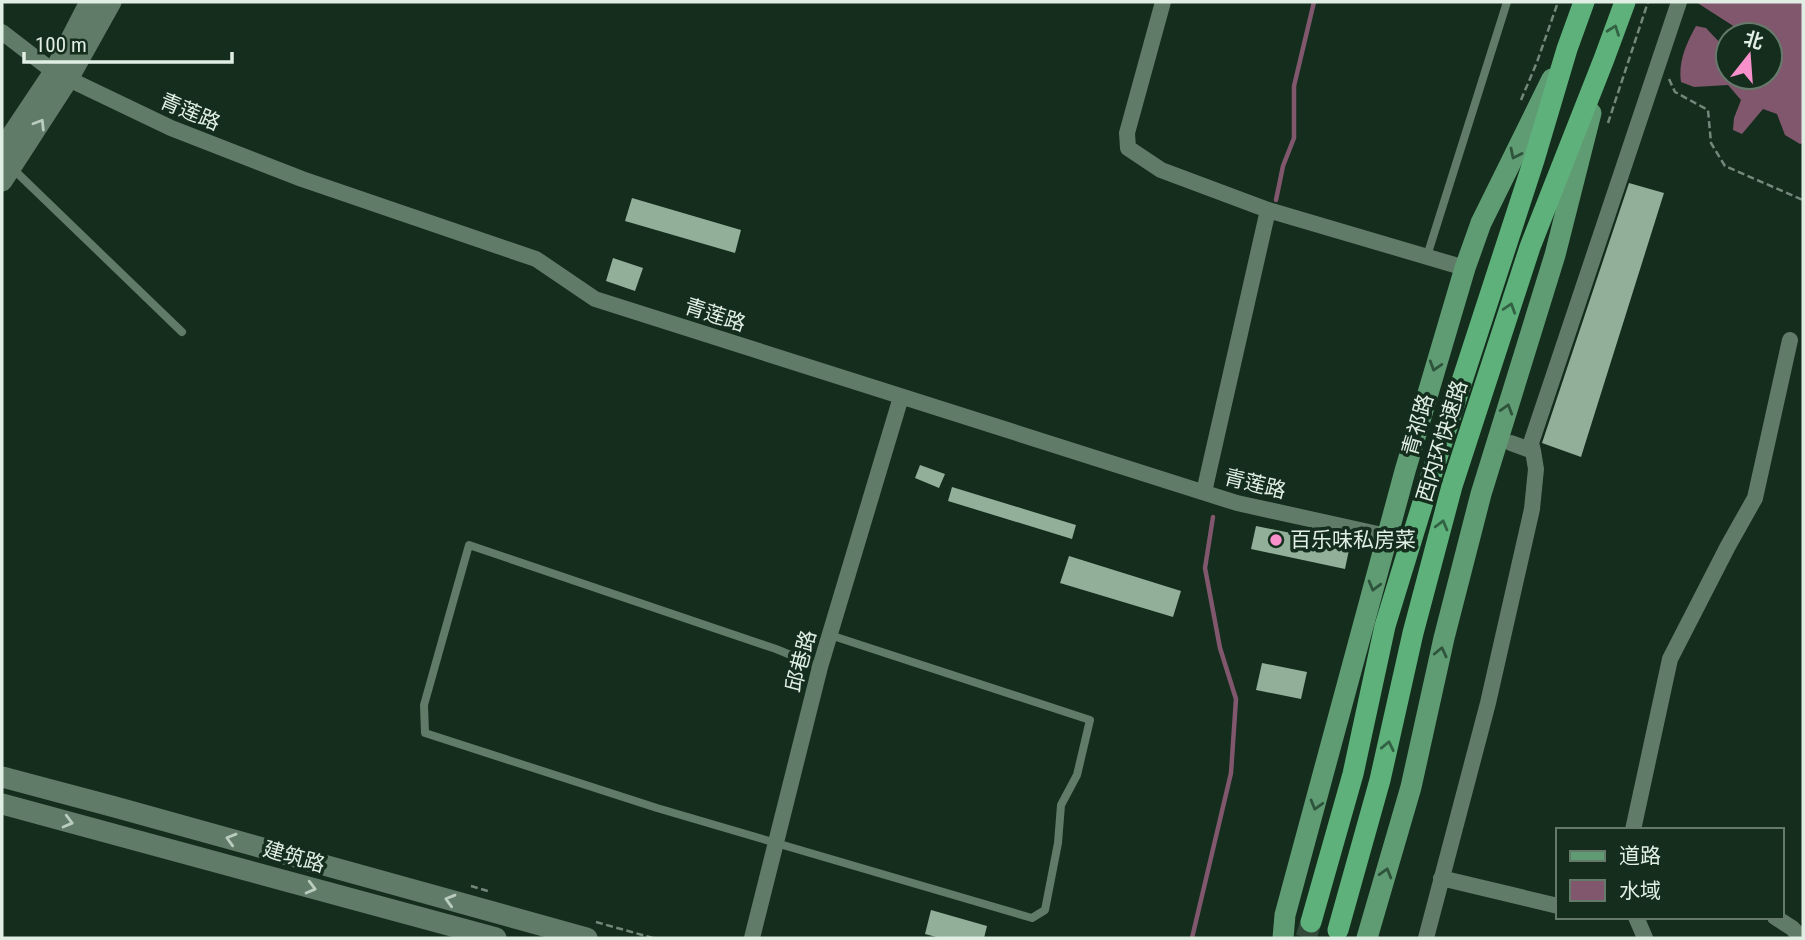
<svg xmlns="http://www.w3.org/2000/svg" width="1805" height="940" viewBox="0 0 1805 940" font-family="'Roboto Condensed','Noto Sans SC',sans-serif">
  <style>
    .water { fill: #80576d }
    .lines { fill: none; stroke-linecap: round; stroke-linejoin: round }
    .stream { stroke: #80576d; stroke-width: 4.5 }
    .building { fill: #92af9a }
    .highway-tunnel { stroke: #334a3b; stroke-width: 21; stroke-dasharray: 21 10; stroke-linecap: butt }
    .path { stroke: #74887a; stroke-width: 2.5; stroke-dasharray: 7 3.5; stroke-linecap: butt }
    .lane { stroke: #607b67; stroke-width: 8 }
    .street { stroke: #607b67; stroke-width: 16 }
    .secondary { stroke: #607b67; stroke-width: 21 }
    .primary { stroke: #5f9b73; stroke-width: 21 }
    .highway { stroke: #5fb17b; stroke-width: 21 }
    .oneway { stroke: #326243 }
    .oneway2 { stroke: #baccbe }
    .oneway3 { stroke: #2e543b }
    .poi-dot { fill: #f890cc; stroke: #142d1d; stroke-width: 2.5 }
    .labels { text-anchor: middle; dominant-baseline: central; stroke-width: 7; stroke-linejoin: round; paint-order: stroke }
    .street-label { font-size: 21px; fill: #e0eee3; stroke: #142d1d }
    .poi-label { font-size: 21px; fill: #e0eee3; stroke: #142d1d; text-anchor: start }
  </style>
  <rect width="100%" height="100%" fill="#142d1d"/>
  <path class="water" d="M 1696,2 L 1803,2 L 1803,143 L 1800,144 L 1785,135 L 1777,114 L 1763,109 L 1742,134 L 1733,130 L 1734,118 L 1741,100 L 1728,85 L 1694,87 L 1681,82 C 1678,62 1686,44 1696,26 L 1706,28 L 1723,46 L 1728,46 L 1728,77 L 1770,77 L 1770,35 L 1736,35 L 1738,29 Z"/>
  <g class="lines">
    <path class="stream" d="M 1276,200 L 1283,166 L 1294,138 L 1294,86 L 1314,2
      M 1192,938 L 1231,773 L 1236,699 L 1220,648 L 1205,568 L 1213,517"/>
  </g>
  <path class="building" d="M 1629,183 L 1664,193 L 1581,457 L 1542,443 Z
    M 632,198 L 741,230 L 735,253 L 625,221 Z
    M 613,258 L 643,268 L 635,291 L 606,281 Z
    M 920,465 L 945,474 L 939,488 L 915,478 Z
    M 952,487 L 1076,525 L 1072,539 L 948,501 Z
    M 1256,526 L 1350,545 L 1345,569 L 1251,549 Z
    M 1069,556 L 1181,591 L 1173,617 L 1060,583 Z
    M 1262,663 L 1307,672 L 1301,699 L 1256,690 Z
    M 931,910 L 987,926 L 984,938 L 940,938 L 925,934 Z"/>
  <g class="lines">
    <path class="highway-tunnel" d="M 1306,938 L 1311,922"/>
    <path class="path" d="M 1669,79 L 1675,92 L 1708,110 L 1711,143 L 1725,166 L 1803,200
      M 1521,100 L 1537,62 L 1558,2
      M 1608,123 L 1648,2
      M 471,886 L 488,891
      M 596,922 L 653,938"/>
    <path class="lane" d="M 11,167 L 182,332
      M 1427,256 L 1507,2
      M 820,667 L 776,649 L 469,545 L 424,705 L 425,733 L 657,808 L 1032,918 L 1045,910 L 1058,843 L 1061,805 L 1077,775 L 1090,720 L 830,635"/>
    <path class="street" d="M 1163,2 L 1127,133 L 1128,148 L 1161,170 L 1268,210 L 1465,268
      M 2,32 L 54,72 L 171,128 L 302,179 L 536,259 L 595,299 L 1237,503 L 1387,536
      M 1533,451 L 1531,443 L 1679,2
      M 1204,492 L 1268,210
      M 1633,830 L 1670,659 L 1728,546 L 1755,498 L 1790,340
      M 1441,878 L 1558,906
      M 1636,917 L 1645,938
      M 1775,917 L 1792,928 L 1802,938
      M 752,938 L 820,667 L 901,397
      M 1426,938 L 1488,703 L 1532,509 L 1536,469 L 1533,451 L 1511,443"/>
    <path class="secondary" d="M 2,150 L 54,72 L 90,2
      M 2,181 L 68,79 L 111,2
      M 2,777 L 115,807 L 587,938
      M 2,804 L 496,938"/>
    <path class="primary" d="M 1283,938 L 1285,915 L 1405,471 L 1465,268 L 1481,223 L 1552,79
      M 1367,938 L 1411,787 L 1444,638 L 1481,494 L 1555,255 L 1591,113"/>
    <path class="highway" d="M 1311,922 L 1353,774 L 1385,626 L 1432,473 L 1534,160 L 1567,49 L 1584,2
      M 1338,930 L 1380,780 L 1413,633 L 1452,486 L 1530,247 L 1604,59 L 1625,2"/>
  </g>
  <defs><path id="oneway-chevron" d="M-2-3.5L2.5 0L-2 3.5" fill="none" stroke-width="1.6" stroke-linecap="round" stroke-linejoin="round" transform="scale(1.75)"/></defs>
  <g class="oneway">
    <use href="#oneway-chevron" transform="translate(1614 30) rotate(-70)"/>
    <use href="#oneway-chevron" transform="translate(1510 308) rotate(-72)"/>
    <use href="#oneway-chevron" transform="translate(1442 525) rotate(-75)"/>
    <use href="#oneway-chevron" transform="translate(1388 746) rotate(-78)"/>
  </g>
  <g class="oneway2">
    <use href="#oneway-chevron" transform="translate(40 124) rotate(-58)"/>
    <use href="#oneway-chevron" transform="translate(68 822) rotate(15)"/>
    <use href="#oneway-chevron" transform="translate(231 839) rotate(-164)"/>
    <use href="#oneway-chevron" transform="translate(311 888) rotate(15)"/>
    <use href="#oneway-chevron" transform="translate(450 900) rotate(-164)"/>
  </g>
  <g class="oneway3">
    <use href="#oneway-chevron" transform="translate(1515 154) rotate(116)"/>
    <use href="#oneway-chevron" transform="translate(1435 366) rotate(107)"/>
    <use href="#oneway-chevron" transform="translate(1507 409) rotate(-73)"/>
    <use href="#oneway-chevron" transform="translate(1374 586) rotate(105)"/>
    <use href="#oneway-chevron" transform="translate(1441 652) rotate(-77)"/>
    <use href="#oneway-chevron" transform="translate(1316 805) rotate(106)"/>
    <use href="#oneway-chevron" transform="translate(1386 873) rotate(-74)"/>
  </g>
  <circle class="poi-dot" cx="1276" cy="540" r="7"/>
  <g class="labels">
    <g class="street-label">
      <text transform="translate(190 112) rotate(23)">青莲路</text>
      <text transform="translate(715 315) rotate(18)">青莲路</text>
      <text transform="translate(1418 425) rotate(-74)">青祁路</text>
      <text transform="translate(1442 441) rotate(-73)">西内环快速路</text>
      <text transform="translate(1255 484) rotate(14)">青莲路</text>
      <text transform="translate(801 661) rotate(-75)">邱巷路</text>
      <text transform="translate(294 857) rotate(16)">建筑路</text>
    </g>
    <g class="poi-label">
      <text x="1290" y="540">百乐味私房菜</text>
    </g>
  </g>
  <rect width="1805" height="940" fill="none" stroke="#e0eee3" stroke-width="7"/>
  <rect x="1556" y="828" width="228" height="91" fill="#142d1d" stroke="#667a6c" stroke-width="2"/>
  <rect x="1570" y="851" width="35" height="10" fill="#5f9b73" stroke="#667a6c" stroke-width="2"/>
  <text x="1619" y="863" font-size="21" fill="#e0eee3">道路</text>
  <rect x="1570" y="880" width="35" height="21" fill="#80576d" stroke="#667a6c" stroke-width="2"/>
  <text x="1619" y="898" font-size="21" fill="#e0eee3">水域</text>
  <g transform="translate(1749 56) rotate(17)"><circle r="33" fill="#142d1d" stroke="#667a6c" stroke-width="2"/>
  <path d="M0-5L12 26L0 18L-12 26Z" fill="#f890cc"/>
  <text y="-10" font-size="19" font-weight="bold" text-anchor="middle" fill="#e0eee3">北</text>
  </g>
  <path d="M24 52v10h208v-10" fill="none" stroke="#e0eee3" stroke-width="3.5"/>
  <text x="35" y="52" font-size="21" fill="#e0eee3" stroke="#142d1d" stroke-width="5" paint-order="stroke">100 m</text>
</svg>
